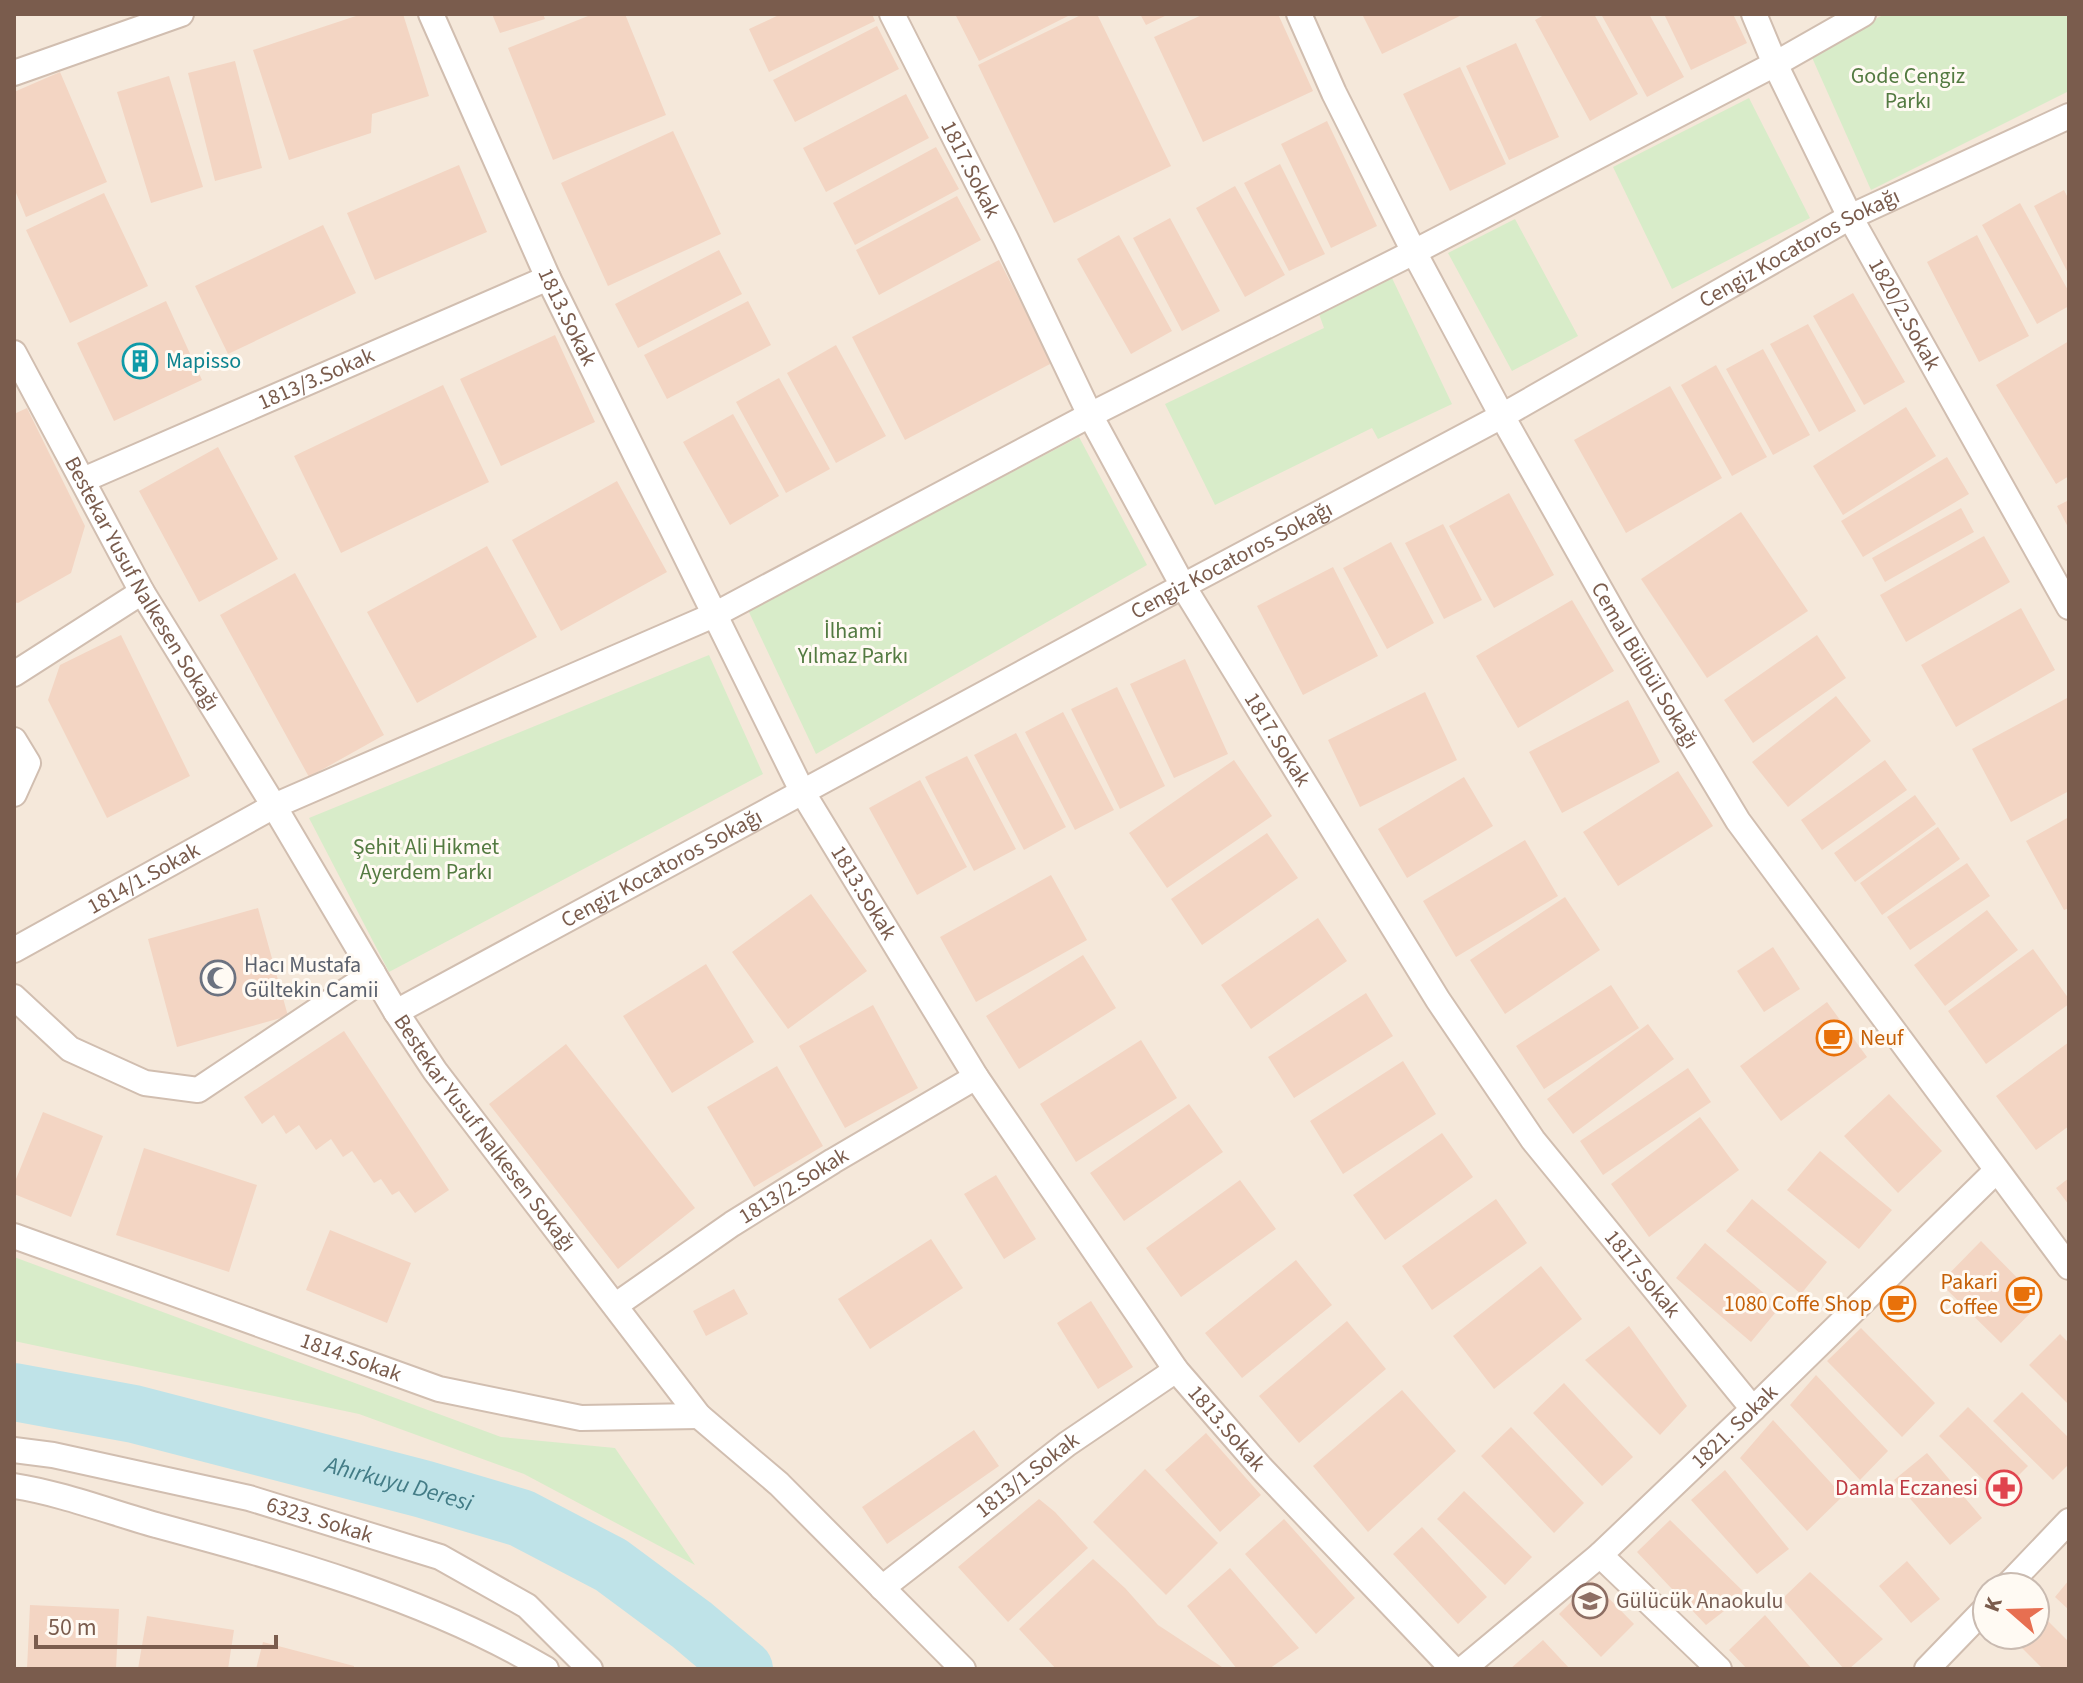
<svg xmlns="http://www.w3.org/2000/svg" width="2083" height="1683" viewBox="0 0 2083 1683" font-family="'Source Sans 3',sans-serif">
  <style>
    .residential { fill: #f5e8da; fill-rule: evenodd }
    .green { fill: #d8ecc9 }
    .lines { fill: none; stroke-linecap: round; stroke-linejoin: round }
    .river { stroke: #bfe3e8; stroke-width: 58 }
    .building { fill: #f3d5c3 }
    .minor-casing { stroke: #d1beb0; stroke-width: 28 }
    .minor { stroke: #fff; stroke-width: 24 }
    .labels { text-anchor: middle; dominant-baseline: central; stroke-width: 6; stroke-linejoin: round; paint-order: stroke }
    .park-label { font-size: 22px; fill: #537a41; stroke: #fffaf3 }
    .street-label { font-size: 22px; fill: #7a5c4d; stroke: #fffaf3 }
    .culture-label { font-size: 22px; fill: #0d838f; stroke: #fffaf3; text-anchor: start }
    .worship-label { font-size: 22px; fill: #5b616d; stroke: #fffaf3; text-anchor: start }
    .food-label { font-size: 22px; fill: #c56008; stroke: #fffaf3; text-anchor: end }
    .health-label { font-size: 22px; fill: #be3a42; stroke: #fffaf3; text-anchor: end }
    .education-label { font-size: 22px; fill: #785e54; stroke: #fffaf3; text-anchor: start }
    .water-label { font-size: 24px; font-style: italic; fill: #437c86; stroke: #fffaf3 }
  </style>
  <rect width="100%" height="100%" fill="#fdf6ec"/>
  <path class="residential" d="M 14,14 L 2069,14 L 2069,1669 L 14,1669 ZM 1987,1587 L 2035,1587 L 2035,1635 L 1987,1635 Z"/>
  <path class="green" d="M 1885,14 L 2069,14 L 2069,91 L 1871,190 L 1810,53 Z
    M 1749,98 L 1810,218 L 1672,289 L 1613,167 Z
    M 1515,219 L 1578,336 L 1512,371 L 1448,253 Z
    M 1392,278 L 1452,404 L 1378,439 L 1372,428 L 1215,505 L 1165,404 L 1324,328 L 1319,314 Z
    M 1079,437 L 1147,565 L 816,754 L 748,610 Z
    M 709,655 L 763,774 L 389,972 L 309,818 Z
    M 14,1257 L 501,1437 L 615,1448 L 695,1565 L 524,1474 L 359,1414 L 14,1341 Z"/>
  <g class="lines">
    <path class="river" id="s1" d="M 14,1392 L 134,1414 L 423,1489 L 521,1518 L 611,1565 L 692,1625 L 744,1669"/>
  </g>
  <path class="building" d="M 362,14 L 403,14 L 429,96 L 372,114 L 371,133 L 289,160 L 253,50 Z
    M 492,14 L 543,14 L 545,19 L 500,33 Z
    M 593,14 L 625,14 L 666,115 L 553,160 L 508,48 Z
    M 781,14 L 872,14 L 875,21 L 769,72 L 749,29 Z
    M 955,14 L 1072,14 L 979,61 Z
    M 1083,14 L 1097,14 L 1171,166 L 1054,223 L 978,65 Z
    M 1140,14 L 1169,14 L 1146,25 Z
    M 1204,14 L 1278,14 L 1313,91 L 1203,142 L 1154,37 Z
    M 1362,14 L 1464,14 L 1382,54 Z
    M 1546,14 L 1594,14 L 1638,94 L 1590,121 L 1535,20 Z
    M 1601,14 L 1649,14 L 1684,77 L 1647,97 Z
    M 1664,14 L 1733,14 L 1747,43 L 1691,70 Z
    M 877,26 L 899,69 L 795,122 L 773,80 Z
    M 1516,43 L 1559,137 L 1509,160 L 1466,66 Z
    M 235,61 L 262,168 L 215,181 L 188,73 Z
    M 1460,67 L 1506,164 L 1450,191 L 1403,94 Z
    M 60,72 L 107,182 L 26,217 L 14,188 L 14,92 Z
    M 169,76 L 203,187 L 151,203 L 117,92 Z
    M 906,94 L 929,138 L 826,192 L 803,148 Z
    M 1327,121 L 1377,226 L 1331,248 L 1281,144 Z
    M 673,131 L 721,234 L 608,286 L 561,183 Z
    M 936,147 L 959,189 L 855,245 L 833,203 Z
    M 1280,164 L 1325,254 L 1289,271 L 1244,183 Z
    M 459,165 L 487,232 L 375,280 L 347,213 Z
    M 1235,186 L 1285,275 L 1245,297 L 1196,208 Z
    M 2064,190 L 2069,200 L 2069,275 L 2034,206 Z
    M 104,193 L 148,286 L 70,323 L 26,230 Z
    M 957,196 L 981,240 L 879,295 L 856,250 Z
    M 2020,203 L 2069,292 L 2069,306 L 2037,324 L 1982,225 Z
    M 1170,218 L 1220,311 L 1182,331 L 1133,238 Z
    M 323,225 L 356,293 L 228,354 L 195,286 Z
    M 1119,235 L 1172,331 L 1131,354 L 1077,259 Z
    M 1977,235 L 2029,336 L 1979,362 L 1927,262 Z
    M 719,250 L 742,294 L 638,348 L 615,304 Z
    M 999,260 L 1052,363 L 905,440 L 852,337 Z
    M 1853,293 L 1905,382 L 1864,405 L 1813,316 Z
    M 166,301 L 202,380 L 114,421 L 77,343 Z
    M 748,301 L 771,345 L 667,399 L 644,355 Z
    M 1808,324 L 1856,411 L 1819,432 L 1770,344 Z
    M 555,335 L 595,422 L 501,466 L 460,379 Z
    M 2069,341 L 2069,476 L 2056,484 L 1996,385 Z
    M 836,345 L 886,436 L 836,463 L 787,373 Z
    M 1763,349 L 1810,435 L 1773,455 L 1726,369 Z
    M 1716,365 L 1767,457 L 1732,476 L 1681,385 Z
    M 779,378 L 830,469 L 786,493 L 736,402 Z
    M 443,385 L 489,482 L 341,553 L 294,456 Z
    M 1670,386 L 1722,478 L 1626,533 L 1574,440 Z
    M 1906,407 L 1936,456 L 1843,515 L 1813,466 Z
    M 27,408 L 85,526 L 71,573 L 18,603 L 14,602 L 14,414 Z
    M 733,414 L 779,496 L 730,525 L 683,442 Z
    M 218,447 L 278,559 L 199,602 L 139,491 Z
    M 1947,457 L 1969,494 L 1863,557 L 1841,521 Z
    M 617,481 L 667,572 L 561,631 L 512,540 Z
    M 1509,493 L 1554,575 L 1494,608 L 1449,526 Z
    M 2069,500 L 2069,529 L 2057,506 Z
    M 1961,508 L 1974,532 L 1885,582 L 1872,558 Z
    M 1741,512 L 1808,611 L 1707,678 L 1641,579 Z
    M 1443,524 L 1482,600 L 1444,619 L 1405,543 Z
    M 1984,536 L 2010,582 L 1906,642 L 1880,595 Z
    M 1391,542 L 1434,623 L 1387,649 L 1343,568 Z
    M 487,546 L 537,637 L 417,703 L 367,612 Z
    M 1333,567 L 1378,656 L 1303,695 L 1257,606 Z
    M 295,573 L 384,735 L 309,777 L 220,615 Z
    M 1572,600 L 1614,671 L 1518,728 L 1476,656 Z
    M 2021,608 L 2055,670 L 1956,727 L 1921,665 Z
    M 121,635 L 190,776 L 107,818 L 48,700 L 60,665 Z
    M 1817,635 L 1846,678 L 1753,743 L 1724,700 Z
    M 1185,659 L 1228,754 L 1174,778 L 1130,684 Z
    M 1117,687 L 1165,786 L 1120,809 L 1071,709 Z
    M 1425,692 L 1457,760 L 1360,807 L 1328,740 Z
    M 1836,696 L 1871,741 L 1788,807 L 1752,762 Z
    M 2069,697 L 2069,791 L 2011,822 L 1972,749 Z
    M 1628,700 L 1660,762 L 1562,813 L 1529,752 Z
    M 1063,712 L 1114,810 L 1075,830 L 1025,732 Z
    M 1016,733 L 1066,827 L 1024,850 L 974,755 Z
    M 967,756 L 1016,849 L 974,871 L 925,777 Z
    M 1234,760 L 1272,816 L 1167,888 L 1129,833 Z
    M 1885,760 L 1907,790 L 1822,850 L 1801,820 Z
    M 1678,771 L 1713,826 L 1618,886 L 1583,832 Z
    M 1464,777 L 1493,826 L 1407,878 L 1378,829 Z
    M 920,780 L 967,867 L 917,895 L 869,808 Z
    M 1915,795 L 1936,824 L 1855,882 L 1834,853 Z
    M 2069,817 L 2069,908 L 2064,910 L 2026,841 Z
    M 1938,827 L 1960,859 L 1882,915 L 1860,883 Z
    M 1267,833 L 1298,878 L 1202,945 L 1171,899 Z
    M 1525,840 L 1558,896 L 1456,957 L 1423,901 Z
    M 1967,863 L 1990,896 L 1910,950 L 1887,917 Z
    M 1051,875 L 1087,940 L 976,1002 L 940,937 Z
    M 811,894 L 867,971 L 788,1029 L 732,952 Z
    M 1565,897 L 1600,950 L 1505,1014 L 1470,960 Z
    M 258,908 L 288,1016 L 177,1047 L 148,939 Z
    M 1987,910 L 2018,950 L 1945,1006 L 1914,965 Z
    M 1318,918 L 1347,961 L 1251,1029 L 1221,985 Z
    M 1773,947 L 1800,989 L 1764,1012 L 1737,971 Z
    M 2033,949 L 2069,999 L 2069,1004 L 1986,1064 L 1948,1011 Z
    M 1083,955 L 1116,1008 L 1019,1069 L 986,1016 Z
    M 706,964 L 754,1042 L 672,1093 L 623,1016 Z
    M 1611,985 L 1639,1028 L 1544,1089 L 1516,1046 Z
    M 1366,993 L 1393,1036 L 1294,1098 L 1268,1057 Z
    M 1827,1002 L 1867,1057 L 1781,1121 L 1740,1066 Z
    M 873,1005 L 918,1088 L 845,1128 L 799,1046 Z
    M 1648,1024 L 1674,1059 L 1573,1134 L 1547,1099 Z
    M 344,1031 L 449,1190 L 415,1213 L 399,1191 L 392,1195 L 381,1179 L 374,1183 L 352,1151 L 343,1157 L 331,1139 L 316,1150 L 299,1125 L 286,1134 L 274,1115 L 262,1124 L 244,1097 Z
    M 1141,1040 L 1177,1098 L 1076,1162 L 1040,1104 Z
    M 2069,1042 L 2069,1126 L 2036,1150 L 1996,1096 Z
    M 566,1044 L 695,1208 L 618,1269 L 489,1104 Z
    M 1403,1061 L 1436,1114 L 1343,1174 L 1310,1121 Z
    M 777,1066 L 823,1146 L 754,1187 L 707,1107 Z
    M 1688,1068 L 1711,1102 L 1603,1175 L 1580,1141 Z
    M 1889,1094 L 1942,1151 L 1898,1193 L 1844,1136 Z
    M 1189,1104 L 1223,1152 L 1124,1221 L 1090,1173 Z
    M 43,1112 L 103,1136 L 71,1217 L 14,1194 L 14,1184 Z
    M 1700,1117 L 1739,1170 L 1649,1237 L 1611,1184 Z
    M 1442,1133 L 1473,1177 L 1385,1240 L 1353,1195 Z
    M 144,1148 L 257,1185 L 229,1272 L 116,1235 Z
    M 1820,1151 L 1892,1210 L 1859,1249 L 1787,1190 Z
    M 996,1175 L 1036,1239 L 1004,1259 L 964,1194 Z
    M 2069,1178 L 2069,1205 L 2056,1188 Z
    M 1240,1180 L 1276,1229 L 1181,1297 L 1146,1248 Z
    M 1496,1199 L 1527,1243 L 1432,1310 L 1402,1266 Z
    M 1752,1199 L 1827,1262 L 1801,1294 L 1726,1231 Z
    M 330,1230 L 411,1263 L 387,1323 L 306,1290 Z
    M 931,1239 L 963,1288 L 870,1349 L 838,1299 Z
    M 1981,1241 L 2041,1302 L 2001,1343 L 1940,1283 Z
    M 1705,1243 L 1780,1307 L 1751,1342 L 1676,1278 Z
    M 1296,1260 L 1332,1305 L 1242,1378 L 1205,1333 Z
    M 1541,1266 L 1582,1319 L 1494,1389 L 1453,1336 Z
    M 734,1289 L 748,1314 L 706,1336 L 693,1311 Z
    M 1091,1301 L 1133,1367 L 1098,1389 L 1057,1323 Z
    M 1347,1321 L 1386,1369 L 1299,1443 L 1259,1396 Z
    M 1629,1326 L 1687,1406 L 1660,1435 L 1585,1360 Z
    M 1861,1328 L 1935,1403 L 1902,1437 L 1827,1361 Z
    M 2060,1334 L 2069,1343 L 2069,1405 L 2029,1365 Z
    M 1816,1375 L 1888,1451 L 1860,1480 L 1790,1405 Z
    M 1564,1383 L 1633,1457 L 1602,1486 L 1533,1413 Z
    M 1402,1390 L 1456,1451 L 1368,1532 L 1313,1466 Z
    M 2022,1392 L 2069,1438 L 2069,1464 L 2053,1480 L 1993,1421 Z
    M 1968,1407 L 2028,1466 L 1999,1495 L 1939,1436 Z
    M 1773,1420 L 1843,1496 L 1807,1531 L 1740,1458 Z
    M 1511,1427 L 1584,1503 L 1554,1533 L 1481,1456 Z
    M 974,1430 L 999,1466 L 887,1544 L 862,1507 Z
    M 1206,1433 L 1261,1495 L 1220,1532 L 1165,1470 Z
    M 1927,1453 L 1982,1518 L 1950,1545 L 1894,1480 Z
    M 1145,1469 L 1218,1543 L 1166,1595 L 1093,1522 Z
    M 1725,1470 L 1789,1549 L 1757,1574 L 1691,1500 Z
    M 1464,1491 L 1532,1557 L 1505,1585 L 1437,1519 Z
    M 1039,1499 L 1055,1512 L 1088,1548 L 1008,1622 L 958,1567 Z
    M 1284,1519 L 1355,1598 L 1316,1634 L 1245,1554 Z
    M 1670,1520 L 1746,1594 L 1706,1625 L 1637,1552 Z
    M 1422,1527 L 1487,1597 L 1458,1624 L 1393,1554 Z
    M 1093,1559 L 1125,1588 L 1158,1625 L 1225,1669 L 1056,1669 L 1019,1629 Z
    M 1907,1561 L 1940,1599 L 1911,1623 L 1879,1586 Z
    M 1230,1568 L 1299,1648 L 1269,1669 L 1237,1669 L 1187,1606 Z
    M 1810,1572 L 1883,1639 L 1849,1669 L 1844,1669 L 1782,1599 Z
    M 2069,1580 L 2069,1610 L 2055,1597 Z
    M 1592,1581 L 1634,1624 L 1601,1657 L 1559,1614 Z
    M 30,1605 L 119,1609 L 116,1669 L 27,1669 Z
    M 1765,1615 L 1812,1669 L 1747,1669 L 1729,1650 Z
    M 147,1616 L 234,1630 L 228,1669 L 138,1669 Z
    M 2044,1617 L 2069,1642 L 2069,1669 L 2043,1669 L 2017,1643 L 2025,1635 L 2035,1635 L 2035,1625 Z
    M 1543,1640 L 1570,1669 L 1510,1669 Z
    M 263,1642 L 354,1666 L 354,1669 L 256,1669 Z"/>
  <g class="lines">
    <g class="minor-casing">
      <g id="minor">
        <path id="s2" d="M 431,14 L 548,278 L 803,793 L 976,1077 L 1176,1370 L 1262,1469 L 1453,1669"/>
        <path id="s3" d="M 892,14 L 1006,239 L 1090,415 L 1183,586 L 1438,1000 L 1533,1140 L 1753,1409"/>
        <path id="s4" d="M 1299,14 L 1334,93 L 1414,252 L 1502,416 L 1623,630 L 1738,821 L 2069,1267"/>
        <path id="s5" d="M 1754,14 L 1775,64 L 1850,217 L 2069,607"/>
        <path d="M 14,73 L 181,14"/>
        <path id="s6" d="M 14,353 L 142,592 L 274,806 L 396,1012 L 435,1071 L 699,1416 L 779,1484 L 963,1669"/>
        <path id="s7" d="M 83,480 L 548,278"/>
        <path d="M 14,674 L 142,592"/>
        <path d="M 14,740 L 28,763 L 14,794"/>
        <path id="s8" d="M 14,950 L 274,806 L 714,615 L 1090,415 L 1414,252 L 1775,64 L 1863,14"/>
        <path d="M 14,997 L 70,1049 L 145,1083 L 198,1090 L 373,973"/>
        <path id="s9" d="M 396,1012 L 1183,586 L 1502,416 L 1850,217 L 2069,116"/>
        <path id="s10" d="M 14,1236 L 439,1389 L 581,1418 L 699,1416"/>
        <path id="s11" d="M 616,1305 L 732,1224 L 833,1161 L 976,1077"/>
        <path id="s12" d="M 14,1450 L 53,1455 L 249,1498 L 440,1557 L 527,1606 L 590,1669"/>
        <path d="M 14,1486 C 60,1493 110,1512 156,1525 C 289,1561 426,1598 546,1669"/>
        <path d="M 1600,1555 L 1719,1669"/>
        <path d="M 2006,1587 L 2069,1521"/>
        <path id="s13" d="M 882,1588 L 1067,1444 L 1176,1370"/>
        <path id="s14" d="M 1463,1669 L 1600,1555 L 1753,1409 L 1996,1171"/>
        <path d="M 1927,1669 L 1987,1607"/>
      </g>
    </g>
    <use href="#minor" class="minor"/>
  </g>
  <defs>
    <g id="building-ring" transform="scale(1.8)"><circle r="9.5" fill="#fffaf3" stroke="#0f9aa8" stroke-width="1.5"/><path d="M-4-6H4V6H1V3H-1V6H-4ZM-2.5-4.3h1.7v1.8h-1.7ZM.8-4.3h1.7v1.8H.8ZM-2.5-1h1.7V.8h-1.7ZM.8-1h1.7V.8H.8Z" fill="#0f9aa8"/></g>
    <g id="mosque-ring" transform="scale(1.8)"><circle r="9.5" fill="#fffaf3" stroke="#6b7280" stroke-width="1.5"/><path d="M3.5-4.9A6 6 0 1 0 3.5 4.9A5 5 0 1 1 3.5-4.9Z" fill="#6b7280"/></g>
    <g id="cafe-ring" transform="scale(1.8)"><circle r="9.5" fill="#fffaf3" stroke="#e8710a" stroke-width="1.5"/><path d="M-5.5-4.5H6V0H3Q3 3.5 0 3.5H-2.5Q-5.5 3.5-5.5 0ZM3-3.2v2h1.7v-2ZM-6 4.5H4V6H-6Z" fill="#e8710a"/></g>
    <g id="pharmacy-ring" transform="scale(1.8)"><circle r="9.5" fill="#fffaf3" stroke="#e0444e" stroke-width="1.5"/><path d="M-2-6h4v4h4v4h-4v4h-4v-4h-4v-4h4Z" fill="#e0444e"/></g>
    <g id="school-ring" transform="scale(1.8)"><circle r="9.5" fill="#fffaf3" stroke="#8d6e63" stroke-width="1.5"/><path d="M0-5L7-2L0 1L-7-2ZM-4 1L0 2.5L4 1V4Q0 6-4 4Z" fill="#8d6e63"/></g>
  </defs>
  <g fill-rule="evenodd">
    <use href="#building-ring" x="140" y="361"/>
    <use href="#mosque-ring" x="218" y="978"/>
    <use href="#cafe-ring" x="1834" y="1038"/>
    <use href="#cafe-ring" x="2024" y="1295"/>
    <use href="#cafe-ring" x="1898" y="1304"/>
    <use href="#pharmacy-ring" x="2004" y="1488"/>
    <use href="#school-ring" x="1590" y="1601"/>
  </g>
  <g class="labels">
    <g class="park-label">
      <text x="1908" y="76">Gode Cengiz<tspan x="1908" dy="25">Parkı</tspan></text>
      <text x="853" y="631">İlhami<tspan x="853" dy="25">Yılmaz Parkı</tspan></text>
      <text x="426" y="847">Şehit Ali Hikmet<tspan x="426" dy="25">Ayerdem Parkı</tspan></text>
    </g>
    <g class="street-label">
      <text stroke="none"><textPath href="#s3" startOffset="174">1817.Sokak</textPath></text>
      <text stroke="none"><textPath href="#s9" startOffset="1598">Cengiz Kocatoros Sokağı</textPath></text>
      <text stroke="none"><textPath href="#s5" startOffset="336">1820/2.Sokak</textPath></text>
      <text stroke="none"><textPath href="#s2" startOffset="332">1813.Sokak</textPath></text>
      <text stroke="none"><textPath href="#s7" startOffset="254">1813/3.Sokak</textPath></text>
      <text stroke="none"><textPath href="#s9" startOffset="950">Cengiz Kocatoros Sokağı</textPath></text>
      <text stroke="none"><textPath href="#s6" startOffset="264">Bestekar Yusuf Nalkesen Sokağı</textPath></text>
      <text stroke="none"><textPath href="#s4" startOffset="738">Cemal Bülbül Sokağı</textPath></text>
      <text stroke="none"><textPath href="#s3" startOffset="822">1817.Sokak</textPath></text>
      <text stroke="none"><textPath href="#s9" startOffset="302">Cengiz Kocatoros Sokağı</textPath></text>
      <text stroke="none"><textPath href="#s8" startOffset="148">1814/1.Sokak</textPath></text>
      <text stroke="none"><textPath href="#s2" startOffset="980">1813.Sokak</textPath></text>
      <text stroke="none"><textPath href="#s6" startOffset="912">Bestekar Yusuf Nalkesen Sokağı</textPath></text>
      <text stroke="none"><textPath href="#s11" startOffset="214">1813/2.Sokak</textPath></text>
      <text stroke="none"><textPath href="#s3" startOffset="1470">1817.Sokak</textPath></text>
      <text stroke="none"><textPath href="#s10" startOffset="358">1814.Sokak</textPath></text>
      <text stroke="none"><textPath href="#s14" startOffset="364">1821. Sokak</textPath></text>
      <text stroke="none"><textPath href="#s2" startOffset="1628">1813.Sokak</textPath></text>
      <text stroke="none"><textPath href="#s13" startOffset="184">1813/1.Sokak</textPath></text>
      <text stroke="none"><textPath href="#s12" startOffset="314">6323. Sokak</textPath></text>
    </g>
    <g class="culture-label">
      <text x="166" y="361">Mapisso</text>
    </g>
    <g class="worship-label">
      <text x="244" y="965">Hacı Mustafa<tspan x="244" dy="25">Gültekin Camii</tspan></text>
    </g>
    <g class="food-label">
      <text x="1860" y="1038" text-anchor="start">Neuf</text>
      <text x="1998" y="1282">Pakari<tspan x="1998" dy="25">Coffee</tspan></text>
      <text x="1872" y="1304">1080 Coffe Shop</text>
    </g>
    <g class="health-label">
      <text x="1978" y="1488">Damla Eczanesi</text>
    </g>
    <g class="education-label">
      <text x="1616" y="1601">Gülücük Anaokulu</text>
    </g>
    <g class="water-label">
      <text stroke="none"><textPath href="#s1" startOffset="396">Ahırkuyu Deresi</textPath></text>
    </g>
  </g>
  <rect width="2083" height="1683" fill="none" stroke="#7a5c4d" stroke-width="32"/>
  <g transform="translate(2011 1611) rotate(290)"><circle r="38" fill="#fffaf3" stroke="#cabbb1" stroke-width="2"/>
  <path d="M0-6L14 30L0 20L-14 30Z" fill="#e76f51"/>
  <text y="-12" font-size="22" font-weight="bold" text-anchor="middle" fill="#7a5c4d">K</text>
  </g>
  <path d="M36 1635v12h240v-12" fill="none" stroke="#7a5c4d" stroke-width="4"/>
  <text x="48" y="1635" font-size="24" fill="#7a5c4d" stroke="#fffaf3" stroke-width="6" paint-order="stroke">50 m</text>
</svg>
